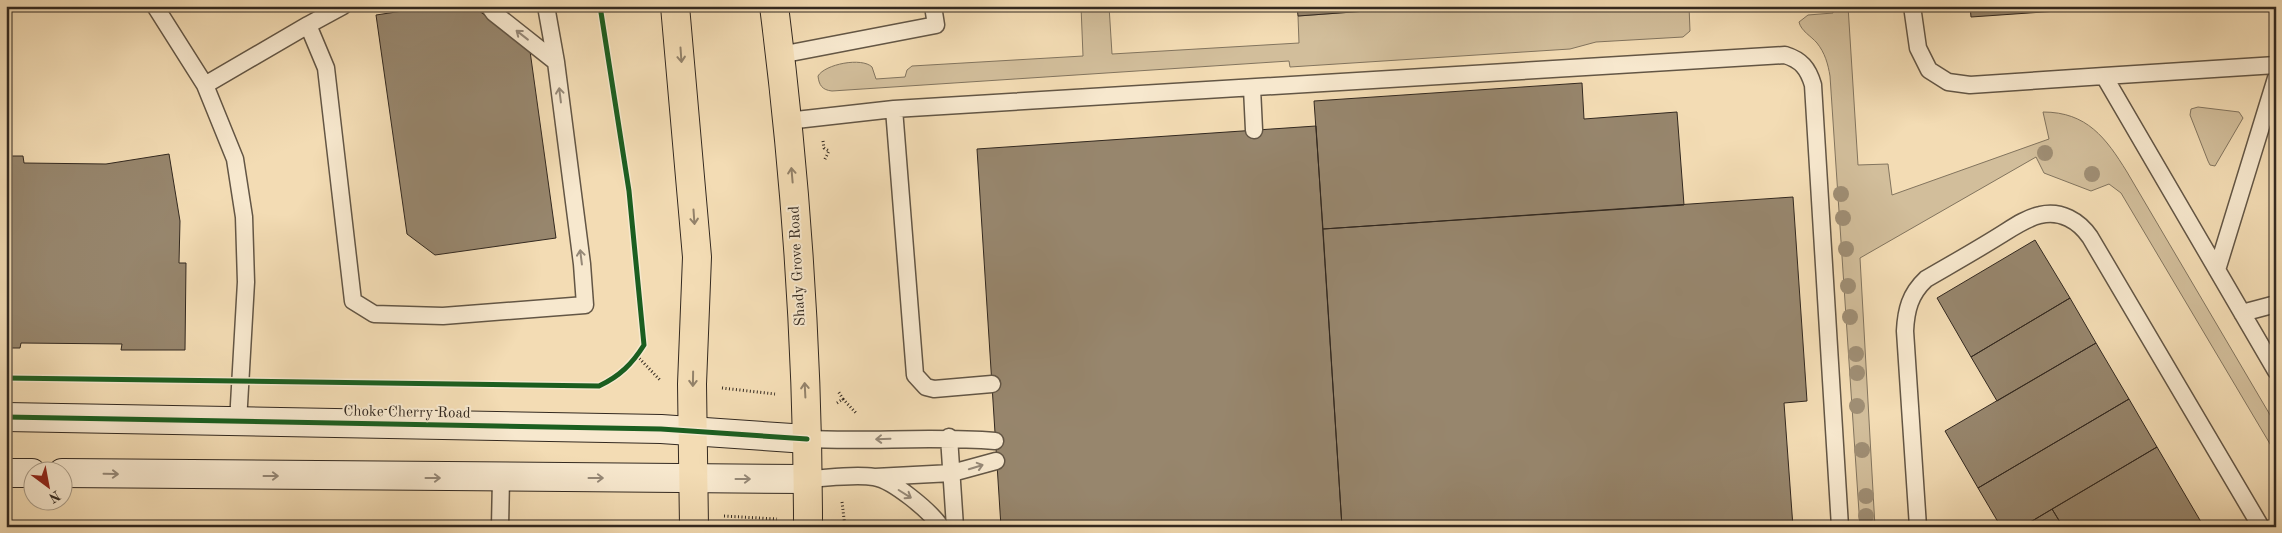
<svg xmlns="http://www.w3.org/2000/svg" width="2282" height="533" viewBox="0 0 2282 533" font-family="'Old Standard TT',serif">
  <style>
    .green { fill: #d2be9b; stroke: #82745e }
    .building { fill: #97866d; stroke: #332920 }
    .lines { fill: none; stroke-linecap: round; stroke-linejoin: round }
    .lane-casing { stroke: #635645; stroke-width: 19 }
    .secondary-casing { stroke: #332920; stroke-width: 30 }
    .primary-casing { stroke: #332920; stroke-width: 30 }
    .path { stroke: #332920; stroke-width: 3; stroke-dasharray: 1 2.5; stroke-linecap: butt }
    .lane { stroke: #f7e8ce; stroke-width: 16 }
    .secondary { stroke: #f7e8ce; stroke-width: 28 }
    .primary { stroke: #f3dcb4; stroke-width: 28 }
    .cycleway-casing { stroke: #f7e8ce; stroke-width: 8 }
    .cycleway { stroke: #1b5e20; stroke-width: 5 }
    .tree { fill: #9f8e74 }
    .oneway { stroke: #958877 }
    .oneway2 { stroke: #93826a }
    .labels { text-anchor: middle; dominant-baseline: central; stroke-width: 4; stroke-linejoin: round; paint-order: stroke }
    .street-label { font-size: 15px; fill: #332920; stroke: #f7e8ce }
  </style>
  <rect width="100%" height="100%" fill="#f3dcb4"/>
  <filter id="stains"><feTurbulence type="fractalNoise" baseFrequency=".004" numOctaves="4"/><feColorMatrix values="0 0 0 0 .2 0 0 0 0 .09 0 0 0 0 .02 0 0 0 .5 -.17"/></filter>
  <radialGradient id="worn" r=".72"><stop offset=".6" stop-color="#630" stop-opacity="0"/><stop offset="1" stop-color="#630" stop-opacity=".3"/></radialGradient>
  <path class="green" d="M 1081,6 L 1109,6 L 1112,54 L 1299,43 L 1298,16 L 1435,6 L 1689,6 L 1690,31 L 1683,37 L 1596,42 L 1570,49 L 1290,67 L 1289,61 L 832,91 C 822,90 819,85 818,76 C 825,64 862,57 872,67 L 876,79 L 905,77 L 907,70 L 912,66 L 1083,56 Z
    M 1833,6 L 1848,6 L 1858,165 L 1888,164 L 1892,195 L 2049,139 L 2043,112 C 2087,112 2106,138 2127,172 L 2276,425 L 2276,454 L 2121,193 L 2109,184 L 2091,191 L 2044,173 L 2036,157 L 1860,258 L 1875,527 L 1860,527 L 1830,76 C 1828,64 1825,53 1817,43 C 1811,36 1801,31 1799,22 L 1808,15 L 1833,13 Z
    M 2198,107 L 2239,112 L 2243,118 L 2215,166 L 2210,165 L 2208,161 L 2190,115 L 2191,109 Z"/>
  <path class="building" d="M 436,6 L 473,6 L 530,51 L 556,238 L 435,255 L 407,234 L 376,15 Z
    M 1297,6 L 1435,6 L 1298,16 Z
    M 1970,6 L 2130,6 L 1971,17 Z
    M 1582,83 L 1584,119 L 1677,112 L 1684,205 L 1323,229 L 1314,101 Z
    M 1316,126 L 1342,527 L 1001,527 L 977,149 Z
    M 169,154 L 180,221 L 179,263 L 186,263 L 185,350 L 121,350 L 122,344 L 21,343 L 20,348 L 6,348 L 6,156 L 23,156 L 24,163 L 106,164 Z
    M 1793,197 L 1807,401 L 1784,403 L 1793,527 L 1342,527 L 1323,229 Z
    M 2035,240 L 2070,298 L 1971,357 L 1937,298 Z
    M 2070,298 L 2096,343 L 1997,401 L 1971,357 Z
    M 2096,343 L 2129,399 L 1978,488 L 1945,431 Z
    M 2129,399 L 2157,447 L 2022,527 L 2001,527 L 1978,488 Z
    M 2157,447 L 2204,527 L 2063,527 L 2052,509 Z
    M 2052,509 L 2063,527 L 2022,527 Z"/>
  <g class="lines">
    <g class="lane-casing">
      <path id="lane" d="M 155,6 L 205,85 L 235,159 L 244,217 L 246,282 L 238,422
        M 489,6 L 494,13 L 556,62
        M 1912,6 L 1918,48 L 1929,70 L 1948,82 L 1970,85 L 2104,76
        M 308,25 L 343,6
        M 780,55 L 936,25 L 933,6
        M 2276,65 L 2104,76 L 2276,371
        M 205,85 L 308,25 L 326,68 L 353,301 L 374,314 L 443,316 L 585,305 L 582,264 L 556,62 L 546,6
        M 1252,88 L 1254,130
        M 894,109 L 1785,55 C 1801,60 1808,68 1813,85 L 1840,527
        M 787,121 L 894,109 L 915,375 L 926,387 L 934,389 L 992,384
        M 2217,270 L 2276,78
        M 2242,313 L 2276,304
        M 949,437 L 955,527
        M 807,439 C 870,442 932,436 995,441
        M 875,477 L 952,473 L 996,461
        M 808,479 C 829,478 853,474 874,477 C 893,480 930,511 941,527
        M 500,527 L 501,478
        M 1918,527 L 1905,331 C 1906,310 1910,294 1926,279 C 1950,265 1975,251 1999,236 C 2012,228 2026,218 2040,215 C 2061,210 2079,221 2090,237 L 2261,527"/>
    </g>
    <g class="secondary-casing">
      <path id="secondary" d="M 6,417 L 661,429 L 807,439
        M 6,473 L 32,473
        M 62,473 L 808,479"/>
    </g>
    <g class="primary-casing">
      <path id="primary" d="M 675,6 L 697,257 L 692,384 L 694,527
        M 774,6 C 796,178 808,353 808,527"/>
    </g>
    <path class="path" d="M 823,141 L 824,148 L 829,151 L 824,161
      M 637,356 L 660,380
      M 722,388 L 775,394
      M 843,399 L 856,413
      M 837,403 L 843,399 L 838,391
      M 842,502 L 845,527
      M 724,516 L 777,519"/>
    <use href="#lane" class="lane"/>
    <use href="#secondary" class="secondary"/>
    <use href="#primary" class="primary"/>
    <g class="cycleway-casing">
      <path id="cycleway" d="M 6,378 L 599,386 C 620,376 632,364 644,345 L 629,191 L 600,6
        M 6,417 L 661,429 L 807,439"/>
    </g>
    <use href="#cycleway" class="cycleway"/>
  </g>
  <g class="tree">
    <circle cx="2045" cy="153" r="8"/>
    <circle cx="2092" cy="174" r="8"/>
    <circle cx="1841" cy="194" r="8"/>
    <circle cx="1843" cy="218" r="8"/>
    <circle cx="1846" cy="249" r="8"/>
    <circle cx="1848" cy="286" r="8"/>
    <circle cx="1850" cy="317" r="8"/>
    <circle cx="1856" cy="354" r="8"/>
    <circle cx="1857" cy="373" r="8"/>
    <circle cx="1857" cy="406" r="8"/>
    <circle cx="1862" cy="450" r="8"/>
    <circle cx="1866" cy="496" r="8"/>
    <circle cx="1866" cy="516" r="8"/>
  </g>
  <defs><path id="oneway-shaft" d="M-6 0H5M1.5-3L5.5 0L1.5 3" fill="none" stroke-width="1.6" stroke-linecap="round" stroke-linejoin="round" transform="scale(1.25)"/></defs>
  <g class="oneway">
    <use href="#oneway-shaft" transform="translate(522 35) rotate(-142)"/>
    <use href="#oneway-shaft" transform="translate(560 95) rotate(-97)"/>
    <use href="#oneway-shaft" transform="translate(581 257) rotate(-97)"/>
    <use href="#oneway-shaft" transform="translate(883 439) rotate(178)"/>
    <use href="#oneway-shaft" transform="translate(976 467) rotate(-17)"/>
    <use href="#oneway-shaft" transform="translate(111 474) rotate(1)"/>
    <use href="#oneway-shaft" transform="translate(271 476)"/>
    <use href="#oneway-shaft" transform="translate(433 478)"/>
    <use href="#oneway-shaft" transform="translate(596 478)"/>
    <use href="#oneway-shaft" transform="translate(743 479)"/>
    <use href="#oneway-shaft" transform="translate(905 494) rotate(32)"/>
  </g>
  <g class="oneway2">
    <use href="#oneway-shaft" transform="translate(681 55) rotate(86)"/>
    <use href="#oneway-shaft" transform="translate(792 175) rotate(-95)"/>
    <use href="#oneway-shaft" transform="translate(694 217) rotate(86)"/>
    <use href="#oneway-shaft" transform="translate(693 379) rotate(91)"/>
    <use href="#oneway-shaft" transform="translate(805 390) rotate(-93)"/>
  </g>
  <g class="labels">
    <g class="street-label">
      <text transform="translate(798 266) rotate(-93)">Shady Grove Road</text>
      <text transform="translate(407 413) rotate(1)">Choke Cherry Road</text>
    </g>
  </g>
  <rect width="2282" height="533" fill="none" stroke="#f3dcb4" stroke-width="25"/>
  <rect x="8" y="8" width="2267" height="518" fill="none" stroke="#332920" stroke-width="2.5"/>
  <rect x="12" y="12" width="2257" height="508" fill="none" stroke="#332920"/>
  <g transform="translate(48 486) rotate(148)"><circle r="24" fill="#f7e8ce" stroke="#a99c88"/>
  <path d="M0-4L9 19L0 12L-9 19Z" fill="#8f2418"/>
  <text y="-8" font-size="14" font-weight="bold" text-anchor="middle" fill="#332920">N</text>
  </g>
  <rect width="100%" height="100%" filter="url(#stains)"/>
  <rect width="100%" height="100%" fill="url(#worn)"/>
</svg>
